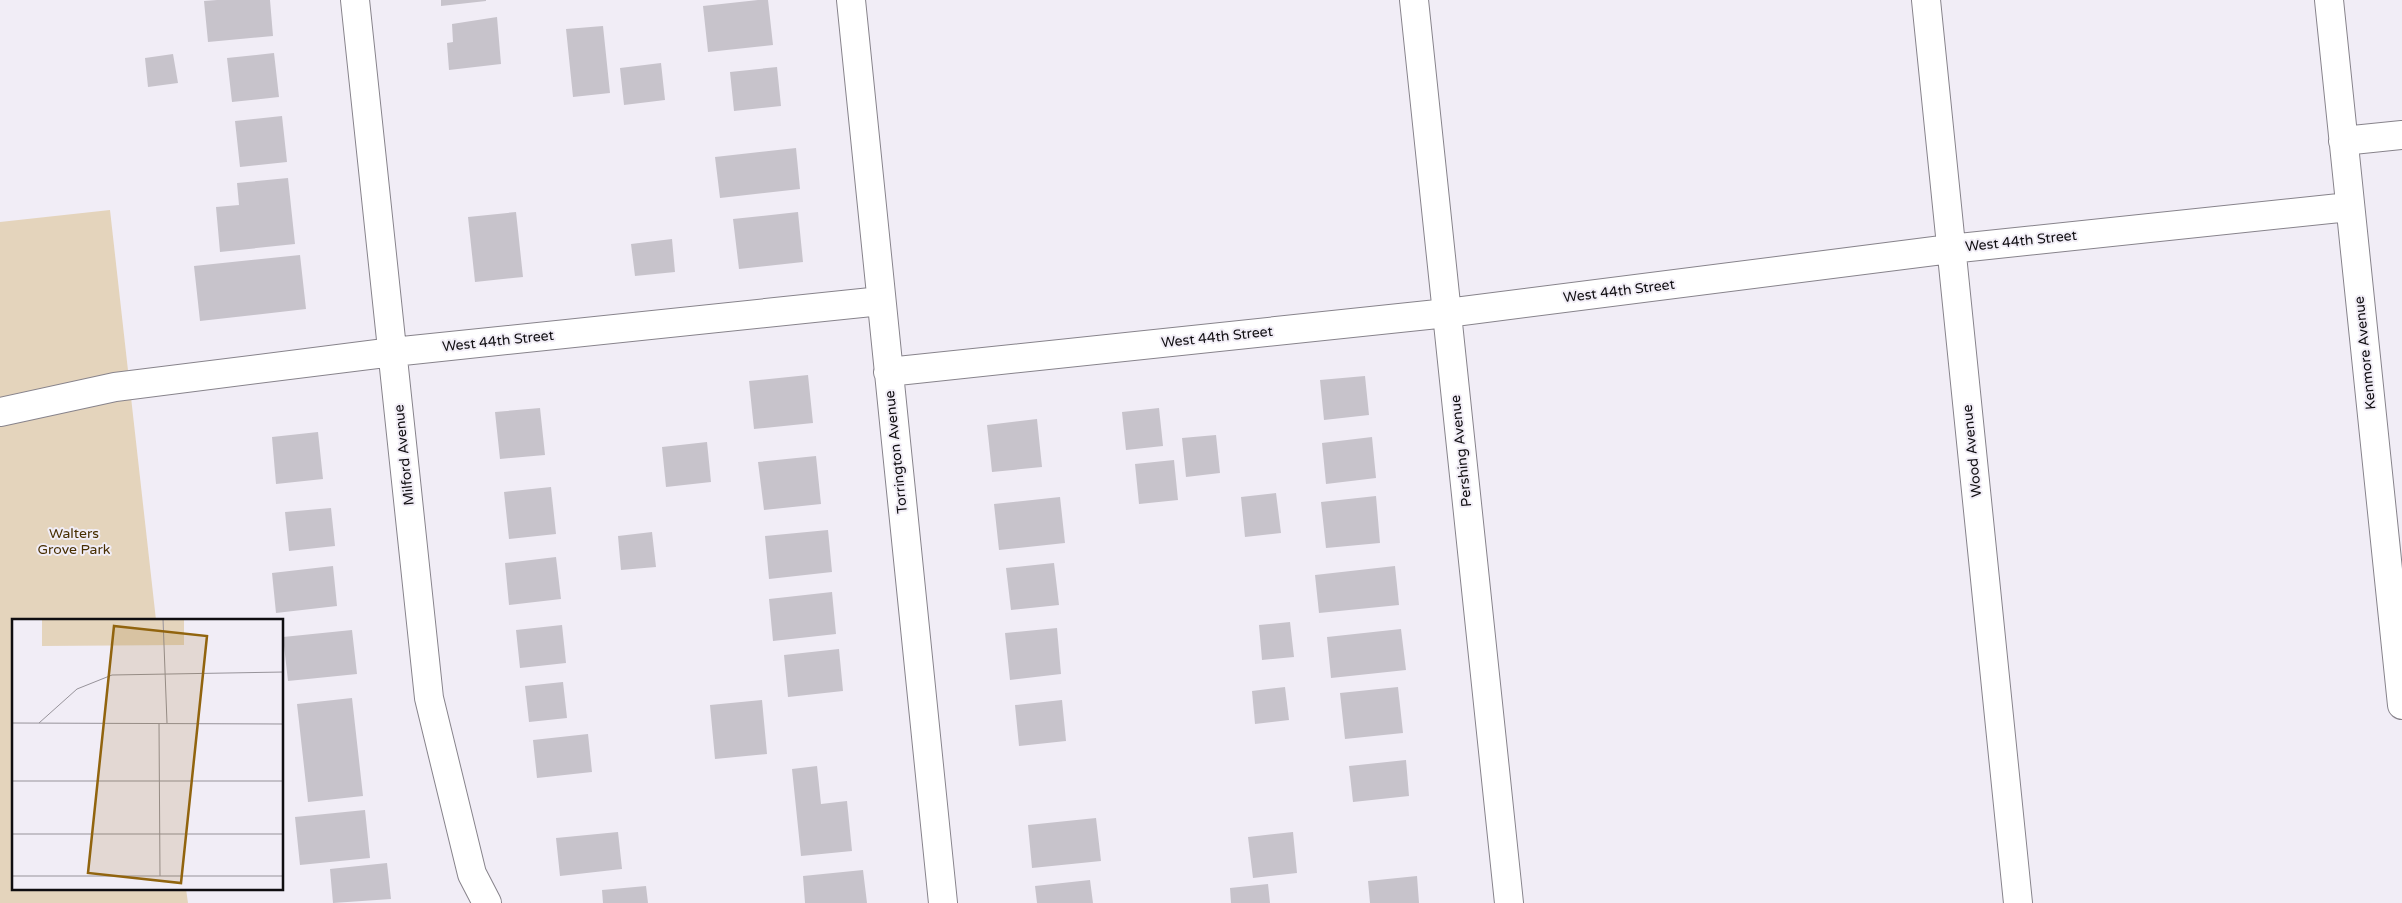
<svg xmlns="http://www.w3.org/2000/svg" width="2402" height="903" viewBox="0 0 2402 903" font-family="'Varela Round',sans-serif">
  <style>
    .green { fill: #e4d4bc }
    .building { fill: #c7c3cb }
    .lines { fill: none; stroke-linecap: round; stroke-linejoin: round }
    .minor-casing { stroke: #87838b; stroke-width: 30 }
    .minor { stroke: #fff; stroke-width: 28 }
    .labels { text-anchor: middle; dominant-baseline: central; stroke-width: 4; stroke-linejoin: round; paint-order: stroke }
    .street-label { font-size: 14px; fill: #0f0d10; stroke: #f1edf6 }
    .park-label { font-size: 14px; fill: #472e00; stroke: #f1edf6 }
    .inset-road { fill: none; stroke: #97939a; stroke-width: 1 }
    .view { fill: #91640e; fill-opacity: 0.15; stroke: #91640e; stroke-width: 2.5 }
    .inset-edge { fill: none; stroke: #0f0d10; stroke-width: 2.5 }
  </style>
  <rect width="100%" height="100%" fill="#f1edf6"/>
  <path class="green" d="M 110,210 L 156,620 L 14,620 L 14,889 L 186,889 L 188,903 L 0,903 L 0,222 Z"/>
  <path class="building" d="M 217,0 L 270,0 L 273,36 L 208,42 L 204,1 Z
    M 441,0 L 486,0 L 486,1 L 441,6 Z
    M 758,0 L 768,0 L 773,45 L 708,52 L 703,6 Z
    M 497,17 L 501,64 L 449,70 L 447,43 L 453,42 L 452,24 Z
    M 603,26 L 610,93 L 573,97 L 566,29 Z
    M 274,53 L 279,97 L 232,102 L 227,58 Z
    M 173,54 L 178,83 L 148,87 L 145,58 Z
    M 661,63 L 665,100 L 624,105 L 620,68 Z
    M 777,67 L 781,106 L 734,111 L 730,72 Z
    M 282,116 L 287,162 L 240,167 L 235,121 Z
    M 796,148 L 800,189 L 720,198 L 715,157 Z
    M 288,178 L 295,244 L 220,252 L 216,207 L 239,205 L 237,183 Z
    M 516,212 L 523,277 L 475,282 L 468,217 Z
    M 798,212 L 803,262 L 739,269 L 733,219 Z
    M 672,239 L 675,272 L 635,276 L 631,244 Z
    M 300,255 L 306,309 L 200,321 L 194,266 Z
    M 808,375 L 813,423 L 754,429 L 749,381 Z
    M 1365,376 L 1369,415 L 1324,420 L 1320,380 Z
    M 540,408 L 545,455 L 500,459 L 495,412 Z
    M 1159,408 L 1163,446 L 1126,450 L 1122,412 Z
    M 1037,419 L 1042,467 L 992,472 L 987,425 Z
    M 318,432 L 323,479 L 276,484 L 272,437 Z
    M 1216,435 L 1220,473 L 1186,477 L 1182,438 Z
    M 1372,437 L 1376,478 L 1326,484 L 1322,443 Z
    M 707,442 L 711,482 L 666,487 L 662,447 Z
    M 816,456 L 821,504 L 764,510 L 758,462 Z
    M 1174,460 L 1178,500 L 1139,504 L 1135,464 Z
    M 551,487 L 556,534 L 509,539 L 504,492 Z
    M 1276,493 L 1281,533 L 1245,537 L 1241,497 Z
    M 1376,496 L 1380,543 L 1326,548 L 1321,502 Z
    M 1060,497 L 1065,543 L 999,550 L 994,504 Z
    M 331,508 L 335,546 L 289,551 L 285,512 Z
    M 828,530 L 832,572 L 769,579 L 765,536 Z
    M 652,532 L 656,567 L 621,570 L 618,536 Z
    M 556,557 L 561,599 L 509,605 L 505,563 Z
    M 1054,563 L 1059,605 L 1011,610 L 1006,568 Z
    M 333,566 L 337,606 L 276,613 L 272,573 Z
    M 1395,566 L 1399,605 L 1319,613 L 1315,575 Z
    M 832,592 L 836,634 L 773,641 L 769,599 Z
    M 1290,622 L 1294,657 L 1262,660 L 1259,625 Z
    M 562,625 L 566,663 L 520,668 L 516,630 Z
    M 1057,628 L 1061,674 L 1010,680 L 1005,633 Z
    M 1401,629 L 1406,670 L 1331,678 L 1327,637 Z
    M 352,630 L 357,674 L 288,681 L 283,637 Z
    M 839,649 L 843,691 L 788,697 L 784,655 Z
    M 563,682 L 567,718 L 529,722 L 525,686 Z
    M 1285,687 L 1289,720 L 1255,724 L 1252,691 Z
    M 1398,687 L 1403,733 L 1345,739 L 1340,693 Z
    M 352,698 L 363,796 L 308,802 L 297,704 Z
    M 762,700 L 767,754 L 715,759 L 710,705 Z
    M 1062,700 L 1066,741 L 1019,746 L 1015,705 Z
    M 588,734 L 592,772 L 537,778 L 533,740 Z
    M 1406,760 L 1409,796 L 1353,802 L 1349,766 Z
    M 817,766 L 821,804 L 847,801 L 852,851 L 801,856 L 792,769 Z
    M 365,810 L 370,858 L 300,865 L 295,817 Z
    M 1096,818 L 1101,861 L 1032,868 L 1028,825 Z
    M 618,832 L 622,869 L 560,876 L 556,838 Z
    M 1293,832 L 1297,873 L 1253,878 L 1248,837 Z
    M 387,863 L 391,899 L 333,903 L 330,869 Z
    M 863,870 L 867,903 L 805,903 L 803,876 Z
    M 1417,876 L 1419,903 L 1370,903 L 1368,881 Z
    M 1090,880 L 1093,903 L 1037,903 L 1035,886 Z
    M 1268,884 L 1270,903 L 1231,903 L 1230,888 Z
    M 646,886 L 648,903 L 603,903 L 602,890 Z"/>
  <g class="lines">
    <g class="minor-casing">
      <path id="minor" d="M 355,0 L 429,698 L 472,874 L 487,903
        M 851,0 L 943,903
        M 1414,0 L 1509,903
        M 1926,0 L 2018,903
        M 2329,0 L 2402,705
        M 2343,141 L 2402,135
        M 888,372 L 1447,313 L 1950,249 L 2349,207
        M 0,412 L 115,387 L 393,352 L 881,301"/>
    </g>
    <use href="#minor" class="minor"/>
  </g>
  <g class="labels">
    <g class="street-label">
      <text transform="translate(2021 241) rotate(-6)">West 44th Street</text>
      <text transform="translate(1619 291) rotate(-7)">West 44th Street</text>
      <text transform="translate(1217 337) rotate(-6)">West 44th Street</text>
      <text transform="translate(498 341) rotate(-6)">West 44th Street</text>
      <text transform="translate(2365 353) rotate(-96)">Kenmore Avenue</text>
      <text transform="translate(1461 451) rotate(-96)">Pershing Avenue</text>
      <text transform="translate(1972 451) rotate(-96)">Wood Avenue</text>
      <text transform="translate(896 452) rotate(-96)">Torrington Avenue</text>
      <text transform="translate(404 455) rotate(-96)">Milford Avenue</text>
    </g>
    <g class="park-label">
      <text x="74" y="533">Walters<tspan x="74" dy="16">Grove Park</tspan></text>
    </g>
  </g>
  <g transform="translate(12 619)">
    <rect width="271" height="271" fill="#f1edf6"/>
    <path d="M 30,0 L 172,0 L 172,26 L 30,27 Z" fill="#e4d4bc"/>
    <path class="inset-road" d="M 151,0 L 155,104M 0,104 L 272,105M 27,104 L 65,70 L 100,56 L 272,53M 147,104 L 148,257M 0,162 L 272,162M 0,215 L 272,215M 0,257 L 272,257"/>
    <path class="view" d="M 102,7 L 195,17 L 169,264 L 76,254 Z"/>
    <rect width="271" height="271" class="inset-edge"/>
  </g>
</svg>
